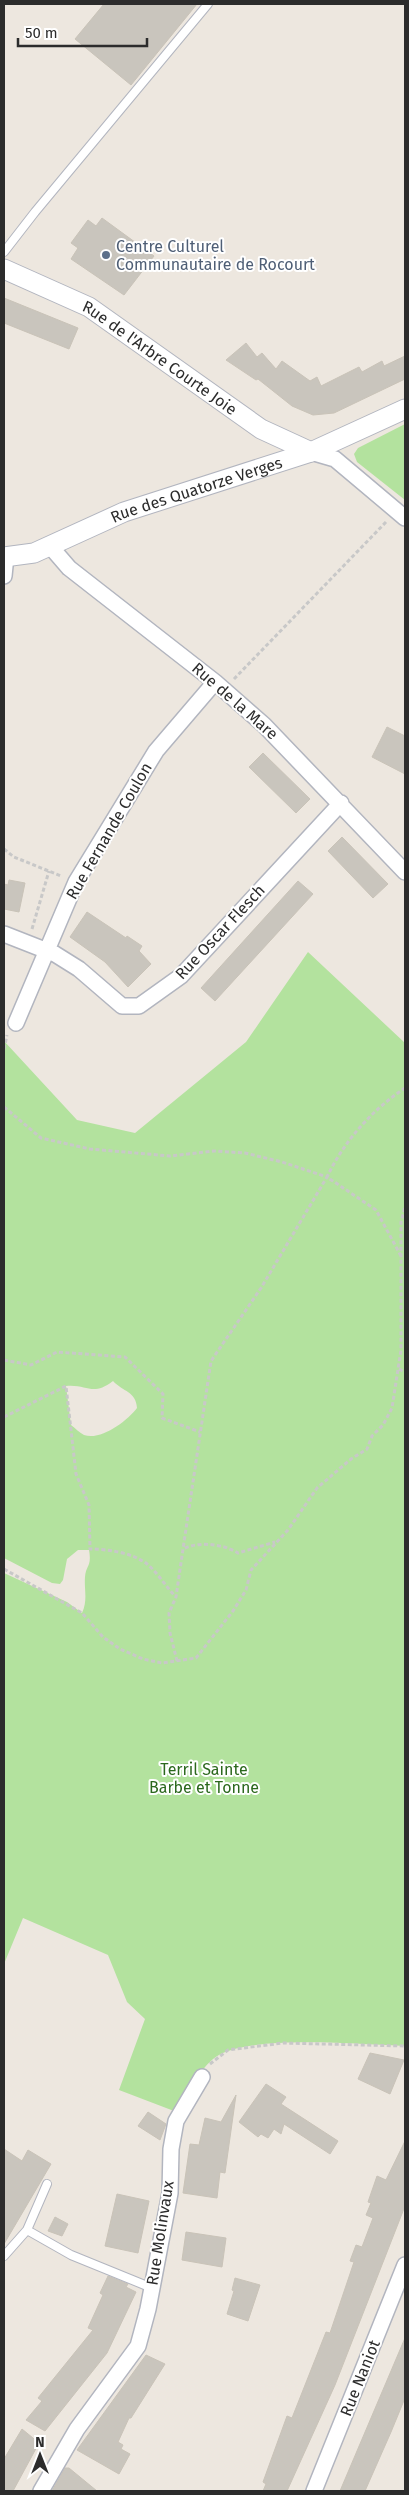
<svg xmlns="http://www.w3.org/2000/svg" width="409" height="2495" viewBox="0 0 409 2495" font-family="'Fira Sans',sans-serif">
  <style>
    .green { fill: #b3e29e; fill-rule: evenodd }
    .building { fill: #c9c5bd; stroke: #c9c3b8 }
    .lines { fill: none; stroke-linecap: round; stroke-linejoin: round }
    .service-casing { stroke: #b2b5bf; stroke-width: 10 }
    .minor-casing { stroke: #b2b5bf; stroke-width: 18 }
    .tertiary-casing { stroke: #b2b5bf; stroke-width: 21 }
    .path { stroke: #c8c8c8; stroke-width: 3; stroke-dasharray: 4 2.5; stroke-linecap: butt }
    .service { stroke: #fff; stroke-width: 8 }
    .minor { stroke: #fff; stroke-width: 15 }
    .tertiary { stroke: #fff; stroke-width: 19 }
    .service-dot { fill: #5c6f8a; stroke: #fff; stroke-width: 2 }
    .labels { text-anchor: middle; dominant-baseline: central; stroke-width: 4; stroke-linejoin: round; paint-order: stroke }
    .service-label { font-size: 16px; fill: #4e5e75; stroke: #fff; text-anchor: start }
    .street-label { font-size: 16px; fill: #2c2c2c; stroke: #fff }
    .park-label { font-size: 16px; fill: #2b681d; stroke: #fff }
  </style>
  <rect width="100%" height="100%" fill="#ede7df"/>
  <path class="green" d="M 405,424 L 405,500 L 357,462 L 354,454 L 358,448 Z
    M 308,952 L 405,1043 L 405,2046 C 363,2045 243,2033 213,2059 C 197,2073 186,2094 174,2111 L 119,2090 L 145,2019 L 127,2002 L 108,1955 L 23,1918 L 4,1964 L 4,1573 L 67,1602 L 82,1613 C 88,1600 84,1590 85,1577 C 86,1565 92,1567 89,1550 L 78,1550 L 67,1559 L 63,1580 L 60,1584 L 52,1583 L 4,1558 L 4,1041 L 77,1120 L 135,1133 L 246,1042 ZM 113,1381 C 123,1392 136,1391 137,1408 C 127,1421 101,1441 84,1435 C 80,1433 75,1428 71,1425 L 66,1386 C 88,1384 92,1397 113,1381 Z"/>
  <path class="building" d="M 104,4 L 197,4 L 131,85 L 75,39 Z
    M 102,218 L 154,256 L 124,295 L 71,259 L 78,248 L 71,243 L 88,220 L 96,226 Z
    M 4,298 L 78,328 L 69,349 L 4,323 Z
    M 246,343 L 257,357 L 262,353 L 276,369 L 282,361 L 310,381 L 317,377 L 321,386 L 359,367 L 362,372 L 382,361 L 384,366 L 405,356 L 405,379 L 334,413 L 313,415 L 292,406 L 258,379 L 256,380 L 226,360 Z
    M 387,727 L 405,736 L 405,774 L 372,757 Z
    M 263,753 L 310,799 L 296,813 L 249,767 Z
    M 342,837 L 388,884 L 373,898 L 328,851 Z
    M 9,880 L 25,883 L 19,912 L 4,909 L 4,884 L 8,885 Z
    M 298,881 L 313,894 L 215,1001 L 201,988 Z
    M 87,912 L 126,938 L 127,936 L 142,946 L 139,951 L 151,964 L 128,987 L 105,962 L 70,937 Z
    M 370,2053 L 404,2060 L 390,2094 L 358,2079 Z
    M 266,2084 L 286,2097 L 281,2104 L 338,2141 L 330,2154 L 284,2124 L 281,2134 L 274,2129 L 268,2138 L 261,2134 L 258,2137 L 239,2122 Z
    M 236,2095 L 225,2173 L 220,2172 L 217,2198 L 183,2193 L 190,2144 L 199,2145 L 205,2118 L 221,2122 Z
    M 148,2112 L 166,2124 L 160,2140 L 138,2126 Z
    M 405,2141 L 405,2206 L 335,2385 L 287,2491 L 263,2491 L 266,2484 L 263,2482 L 287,2416 L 292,2418 L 326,2332 L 330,2333 L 354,2262 L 350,2261 L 356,2245 L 362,2247 L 373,2218 L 366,2215 L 371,2203 L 368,2202 L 377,2176 L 386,2180 Z
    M 4,2149 L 22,2161 L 28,2150 L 51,2164 L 4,2244 Z
    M 117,2194 L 149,2201 L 138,2253 L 105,2246 Z
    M 55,2217 L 68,2224 L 62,2236 L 48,2231 Z
    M 186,2232 L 226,2238 L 222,2267 L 182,2260 Z
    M 108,2276 L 128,2284 L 126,2287 L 136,2292 L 107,2353 L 45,2431 L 26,2420 L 42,2401 L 38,2398 L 93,2330 L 88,2328 L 103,2295 L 100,2293 Z
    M 235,2278 L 260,2285 L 248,2321 L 227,2314 L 234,2291 L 232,2290 Z
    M 405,2338 L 405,2398 L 391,2432 L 365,2491 L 340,2491 Z
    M 146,2355 L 165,2364 L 131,2418 L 129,2418 L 118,2442 L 123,2445 L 121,2449 L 130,2454 L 119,2474 L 77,2450 Z
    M 22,2429 L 39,2443 L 13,2491 L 4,2491 L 4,2459 Z
    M 65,2468 L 69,2468 L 97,2491 L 52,2491 Z"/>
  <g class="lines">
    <g class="service-casing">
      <path id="service" d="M 4,252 L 35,212 L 208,4
        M 27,2230 L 71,2255 L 152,2288
        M 4,2256 L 27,2230 L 47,2184"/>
    </g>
    <g class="minor-casing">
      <path id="minor" d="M 311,452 L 335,459 L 405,518
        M 50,546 L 69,568 L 215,682 L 264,725 L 405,872
        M 4,576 L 6,556
        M 4,934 L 55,954 L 79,969 L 122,1006 L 139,1006 L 181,976 L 341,803
        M 16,1023 L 76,882 L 156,751 L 215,682
        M 41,2491 L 77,2429 L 138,2346 L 148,2309 L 170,2193 L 171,2149 L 176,2121 L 202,2077
        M 314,2491 L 405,2265"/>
    </g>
    <g class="tertiary-casing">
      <g id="tertiary">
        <path id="s1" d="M 4,269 L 89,307 L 261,429 L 311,452"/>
        <path id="s2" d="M 4,557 L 34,553 L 124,512 L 311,452 L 405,409"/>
      </g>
    </g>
    <path class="path" d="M 234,679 L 386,522
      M 4,849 L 14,857 L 61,876
      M 32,929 L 49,871
      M 4,1049 L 7,1035
      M 4,1107 L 41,1138 L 90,1149 L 170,1156 L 214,1151 L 245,1153 L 282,1162 L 327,1177 L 261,1288 L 211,1361 L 183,1549
      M 401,1256 L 376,1210 L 327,1177 C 344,1141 372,1110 405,1088
      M 4,1360 L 31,1365 L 57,1352 L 125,1357 L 163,1394 L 162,1418 L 200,1432
      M 399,1369 L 405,1372
      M 4,1417 L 66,1386 L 76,1474 L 89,1505 L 90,1549 C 108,1549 133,1553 147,1564 C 158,1573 166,1587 176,1597
      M 4,1569 L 82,1613 L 103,1637 L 120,1649 L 143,1659 L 162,1663 L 196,1658 L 233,1611 L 246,1590 L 251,1570 L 288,1530 L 317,1488 L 351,1459 L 367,1449 L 372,1436 L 383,1425 L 392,1408 L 401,1350 L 401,1222 L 405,1207
      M 177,1661 L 170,1633 L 169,1613 L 176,1597 L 183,1549 C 198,1541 224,1544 238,1553 L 275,1542
      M 210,2064 L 228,2050 L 283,2043 L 405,2046"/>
    <use href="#service" class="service"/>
    <use href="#minor" class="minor"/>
    <use href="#tertiary" class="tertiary"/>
  </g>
  <circle class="service-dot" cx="106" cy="255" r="5"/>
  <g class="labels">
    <g class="service-label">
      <text x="116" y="246">Centre Culturel<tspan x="116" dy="18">Communautaire de Rocourt</tspan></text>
    </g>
    <g class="street-label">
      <text stroke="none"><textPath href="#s1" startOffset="180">Rue de l'Arbre Courte Joie</textPath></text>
      <text stroke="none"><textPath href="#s2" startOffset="205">Rue des Quatorze Verges</textPath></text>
      <text transform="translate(235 701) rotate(41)">Rue de la Mare</text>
      <text transform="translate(109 831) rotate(-60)">Rue Fernande Coulon</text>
      <text transform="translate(220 932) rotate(-47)">Rue Oscar Flesch</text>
      <text transform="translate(160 2233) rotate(-81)">Rue Molinvaux</text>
      <text transform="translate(360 2378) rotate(-68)">Rue Naniot</text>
    </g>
    <g class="park-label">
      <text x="204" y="1769">Terril Sainte<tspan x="204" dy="18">Barbe et Tonne</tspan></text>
    </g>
  </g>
  <rect width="409" height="2495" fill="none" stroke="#2c2c2c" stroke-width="10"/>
  <g transform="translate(40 2455)" stroke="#ffffff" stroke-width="4" paint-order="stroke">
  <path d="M0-4L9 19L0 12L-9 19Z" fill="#2c2c2c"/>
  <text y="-8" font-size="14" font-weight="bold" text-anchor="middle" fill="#2c2c2c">N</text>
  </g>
  <path d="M18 38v8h129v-8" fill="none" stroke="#2c2c2c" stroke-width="2.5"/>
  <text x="25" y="38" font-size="15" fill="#2c2c2c" stroke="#ffffff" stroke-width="4" paint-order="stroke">50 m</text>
</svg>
